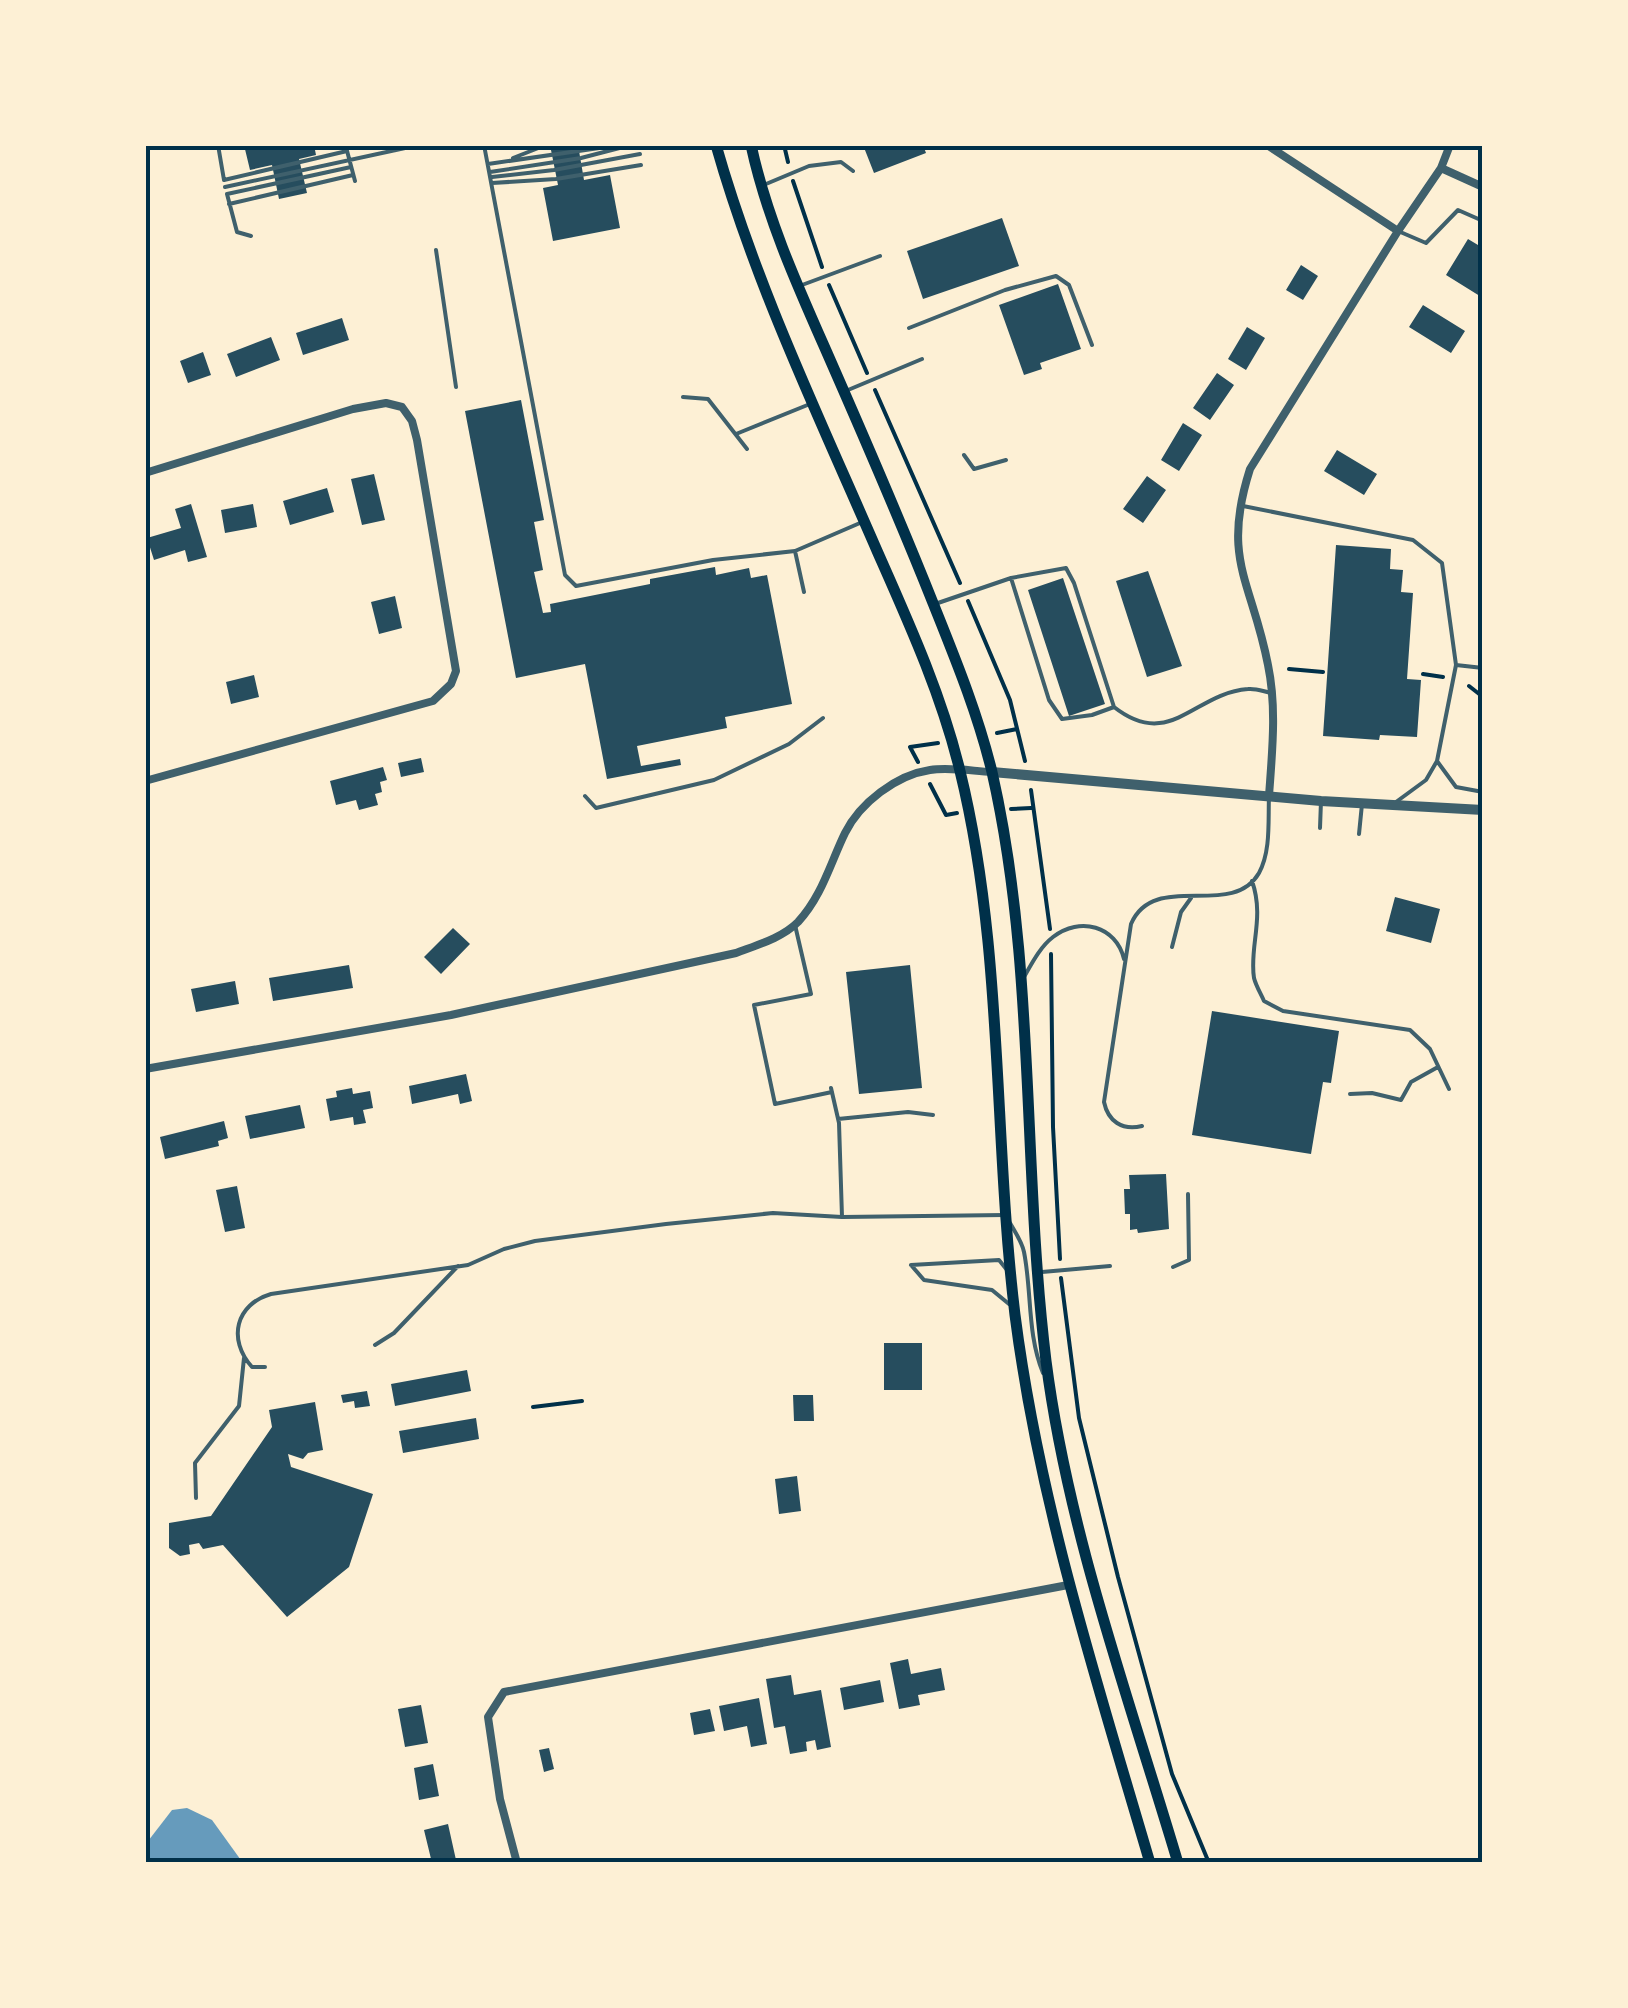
<svg xmlns="http://www.w3.org/2000/svg" width="1628" height="2008" viewBox="0 0 1628 2008" font-family="'Nunito Sans',sans-serif">
  <style>
    .water { fill: #669bbc }
    .building { fill: #264d5e }
    .lines { fill: none; stroke-linecap: round; stroke-linejoin: round }
    .path { stroke: #003049; stroke-width: 4 }
    .service { stroke: #3f606c; stroke-width: 4 }
    .minor { stroke: #3f606c; stroke-width: 8 }
    .tertiary { stroke: #3f606c; stroke-width: 10 }
    .secondary { stroke: #003049; stroke-width: 11 }
    .neatline { fill: none; stroke: #003049; stroke-width: 4 }
  </style>
  <rect width="100%" height="100%" fill="#fdf0d5"/>
  <path class="water" d="M 187,1808 L 212,1820 L 243,1863 L 145,1863 L 145,1845 L 172,1810 Z"/>
  <path class="building" d="M 244,145 L 314,145 L 316,155 L 299,159 L 307,193 L 279,199 L 272,165 L 250,170 Z
    M 550,145 L 578,145 L 584,180 L 610,175 L 620,228 L 553,241 L 543,188 L 558,185 Z
    M 863,145 L 923,145 L 926,153 L 874,173 Z
    M 1002,218 L 1019,266 L 923,299 L 907,251 Z
    M 1468,239 L 1483,248 L 1483,298 L 1446,275 Z
    M 1301,265 L 1318,276 L 1303,300 L 1286,290 Z
    M 1058,284 L 1081,349 L 1040,363 L 1042,369 L 1024,375 L 999,305 Z
    M 1423,305 L 1465,331 L 1451,353 L 1409,327 Z
    M 342,318 L 349,340 L 303,355 L 296,333 Z
    M 1247,327 L 1265,338 L 1246,370 L 1228,359 Z
    M 271,337 L 280,360 L 236,377 L 227,354 Z
    M 203,352 L 211,375 L 188,383 L 180,361 Z
    M 1217,373 L 1234,385 L 1210,420 L 1193,408 Z
    M 521,400 L 544,520 L 534,522 L 543,570 L 534,572 L 543,613 L 551,612 L 550,604 L 650,584 L 650,579 L 715,567 L 716,575 L 749,568 L 751,578 L 767,575 L 792,704 L 725,717 L 727,728 L 637,746 L 641,766 L 680,759 L 681,765 L 607,779 L 585,664 L 516,678 L 465,411 Z
    M 1183,423 L 1202,435 L 1179,471 L 1161,460 Z
    M 1337,450 L 1377,474 L 1364,495 L 1324,471 Z
    M 374,474 L 385,520 L 362,525 L 351,479 Z
    M 1147,476 L 1166,490 L 1143,523 L 1123,509 Z
    M 327,488 L 334,512 L 290,525 L 283,501 Z
    M 191,504 L 207,557 L 188,562 L 185,550 L 154,560 L 147,538 L 181,528 L 175,509 Z
    M 253,504 L 257,527 L 225,533 L 221,510 Z
    M 1336,545 L 1391,549 L 1390,569 L 1403,570 L 1401,592 L 1413,593 L 1407,679 L 1421,680 L 1417,737 L 1380,735 L 1379,740 L 1323,736 Z
    M 1148,571 L 1182,666 L 1147,677 L 1116,581 Z
    M 1063,578 L 1105,704 L 1069,716 L 1028,590 Z
    M 395,596 L 402,628 L 379,634 L 371,602 Z
    M 254,675 L 259,697 L 231,704 L 226,682 Z
    M 421,758 L 424,772 L 401,777 L 398,763 Z
    M 383,767 L 387,780 L 380,782 L 382,792 L 375,794 L 378,805 L 359,810 L 356,800 L 336,805 L 330,781 Z
    M 1395,897 L 1440,909 L 1431,943 L 1386,931 Z
    M 453,928 L 470,944 L 441,974 L 424,957 Z
    M 349,965 L 353,988 L 273,1001 L 269,978 Z
    M 910,965 L 922,1088 L 859,1094 L 846,972 Z
    M 235,981 L 239,1004 L 196,1012 L 191,989 Z
    M 1212,1011 L 1339,1031 L 1331,1083 L 1323,1082 L 1311,1154 L 1192,1135 Z
    M 466,1074 L 472,1101 L 460,1104 L 458,1094 L 412,1104 L 409,1086 Z
    M 352,1088 L 353,1094 L 370,1091 L 373,1108 L 363,1110 L 366,1123 L 354,1125 L 353,1117 L 330,1121 L 326,1099 L 337,1097 L 336,1091 Z
    M 300,1105 L 305,1128 L 250,1139 L 245,1116 Z
    M 224,1121 L 228,1138 L 218,1141 L 219,1146 L 165,1159 L 160,1137 Z
    M 1166,1174 L 1169,1229 L 1138,1233 L 1137,1229 L 1130,1230 L 1130,1214 L 1125,1214 L 1124,1189 L 1130,1189 L 1129,1175 Z
    M 237,1186 L 245,1228 L 225,1232 L 216,1190 Z
    M 884,1343 L 922,1343 L 922,1390 L 884,1390 Z
    M 467,1370 L 471,1391 L 395,1406 L 391,1384 Z
    M 367,1391 L 370,1406 L 355,1408 L 354,1401 L 343,1403 L 341,1395 Z
    M 793,1395 L 813,1395 L 814,1421 L 794,1421 Z
    M 315,1402 L 323,1450 L 308,1453 L 303,1459 L 288,1454 L 291,1467 L 373,1494 L 349,1567 L 287,1617 L 223,1545 L 203,1549 L 199,1543 L 189,1545 L 190,1554 L 180,1556 L 169,1548 L 169,1523 L 211,1516 L 272,1427 L 269,1410 Z
    M 476,1418 L 479,1439 L 403,1453 L 399,1431 Z
    M 797,1476 L 801,1511 L 779,1514 L 775,1479 Z
    M 908,1659 L 911,1674 L 941,1668 L 945,1690 L 918,1695 L 920,1705 L 899,1709 L 890,1663 Z
    M 791,1675 L 794,1695 L 821,1690 L 831,1747 L 817,1750 L 815,1740 L 806,1742 L 807,1751 L 790,1754 L 785,1726 L 774,1728 L 766,1679 Z
    M 880,1680 L 884,1702 L 844,1710 L 840,1688 Z
    M 759,1698 L 767,1744 L 751,1747 L 747,1726 L 724,1731 L 719,1706 Z
    M 421,1705 L 428,1743 L 405,1747 L 398,1709 Z
    M 710,1709 L 715,1731 L 694,1735 L 690,1713 Z
    M 549,1748 L 554,1769 L 544,1772 L 539,1750 Z
    M 433,1764 L 439,1796 L 419,1800 L 414,1768 Z
    M 448,1824 L 456,1860 L 432,1863 L 424,1830 Z"/>
  <g class="lines">
    <path class="path" d="M 784,145 L 788,162
      M 793,181 L 822,267
      M 829,285 L 867,373
      M 875,390 L 960,583
      M 968,601 L 1010,700 L 1025,761
      M 1289,669 L 1323,672
      M 1423,674 L 1443,677
      M 1469,686 L 1483,697
      M 997,733 L 1017,729
      M 918,762 L 910,747 L 938,743
      M 930,784 L 946,815 L 957,813
      M 1031,790 L 1050,929
      M 1011,809 L 1031,808
      M 1051,954 L 1053,1127 L 1060,1259
      M 1061,1278 L 1079,1418 L 1118,1577 L 1172,1774 L 1209,1863
      M 533,1407 L 582,1401"/>
    <path class="service" d="M 218,145 L 224,180
      M 484,145 L 565,575 L 576,586 L 713,560 L 795,551
      M 346,147 L 355,181
      M 513,158 L 546,145
      M 488,164 L 620,145
      M 490,172 L 581,158 L 631,145
      M 492,177 L 554,170 L 640,154
      M 224,180 L 347,151
      M 492,183 L 556,179 L 641,165
      M 766,184 L 809,166 L 841,162 L 853,171
      M 225,187 L 419,145
      M 227,194 L 351,167
      M 227,194 L 237,232 L 251,236
      M 229,204 L 353,175
      M 1398,231 L 1426,243 L 1458,210 L 1483,221
      M 436,250 L 456,387
      M 802,285 L 880,256
      M 909,328 L 1005,290 L 1056,276 L 1069,285 L 1092,345
      M 848,390 L 922,359
      M 683,397 L 708,399 L 747,449
      M 736,434 L 810,404
      M 964,455 L 974,469 L 1006,460
      M 1243,506 L 1413,540 L 1442,563 L 1456,665
      M 1011,578 L 1049,700 L 1062,719 L 1092,715 L 1114,707
      M 804,592 L 795,551 L 860,523
      M 935,604 L 1011,578 L 1066,568 L 1074,583 L 1114,707 C 1170,751 1194,693 1248,689 C 1256,688 1265,692 1272,693
      M 1437,761 L 1456,787 L 1483,792
      M 585,796 L 596,808 L 714,780 L 789,744 L 823,718
      M 1396,802 L 1426,780 L 1437,761 L 1456,665 L 1483,668
      M 1320,828 L 1321,801
      M 1359,834 L 1362,804
      M 1252,881 C 1265,918 1249,947 1254,978 C 1256,986 1261,994 1264,1001 L 1283,1011 L 1410,1030 L 1430,1049 L 1449,1089
      M 795,925 L 811,994 L 754,1005 L 775,1104 L 832,1092
      M 1172,947 L 1181,912 L 1191,898
      M 1024,977 C 1032,963 1040,947 1053,937 C 1080,916 1116,926 1124,959
      M 831,1088 L 839,1123 L 842,1217
      M 1350,1094 L 1372,1093 L 1401,1100 L 1411,1082 L 1438,1067
      M 838,1119 L 908,1112 L 933,1115
      M 1142,1126 C 1122,1131 1108,1121 1104,1102 L 1131,924 C 1154,870 1232,920 1259,873 C 1271,851 1268,821 1269,796
      M 1010,1223 C 1015,1232 1022,1242 1024,1252 C 1032,1292 1027,1334 1043,1373
      M 911,1265 L 924,1280 L 992,1290 L 1009,1304
      M 911,1265 L 999,1260 L 1007,1270
      M 1173,1267 L 1189,1260 L 1188,1194
      M 1042,1272 L 1110,1266
      M 375,1345 L 394,1333 L 458,1266
      M 265,1367 L 252,1367 C 227,1339 236,1304 271,1294 L 468,1265 L 504,1249 L 535,1241 L 666,1224 L 773,1213 L 842,1217 L 1005,1215
      M 196,1498 L 195,1463 L 239,1406 L 244,1358"/>
    <path class="minor" d="M 1267,145 L 1398,231
      M 1441,168 L 1483,187
      M 145,473 L 353,409 L 386,403 L 402,407 L 412,421 L 417,440 L 456,671 L 451,684 L 433,701 L 145,781
      M 1269,796 C 1272,753 1277,708 1268,665 C 1252,581 1221,560 1250,469 L 1398,231 L 1441,168 L 1450,145
      M 145,1069 L 451,1015 L 736,953 C 757,945 782,938 798,922 C 822,896 830,864 845,833 C 860,803 896,775 930,770 C 949,767 972,771 992,772
      M 517,1863 L 500,1799 L 488,1717 L 504,1692 L 1068,1585"/>
    <path class="tertiary" d="M 992,772 L 1321,801 L 1483,810"/>
    <path class="secondary" d="M 716,145 C 756,286 820,419 878,553 C 909,623 942,696 960,771 C 1004,950 993,1134 1015,1315 C 1039,1503 1097,1682 1150,1863
      M 751,145 C 767,219 798,287 828,355 C 864,437 900,520 933,603 C 955,658 978,714 992,772 C 1036,965 1022,1165 1046,1361 C 1068,1532 1129,1698 1178,1863"/>
  </g>
  <rect width="1628" height="2008" fill="none" stroke="#fdf0d5" stroke-width="295"/>
  <rect x="148" y="148" width="1332" height="1712" class="neatline"/>
</svg>
